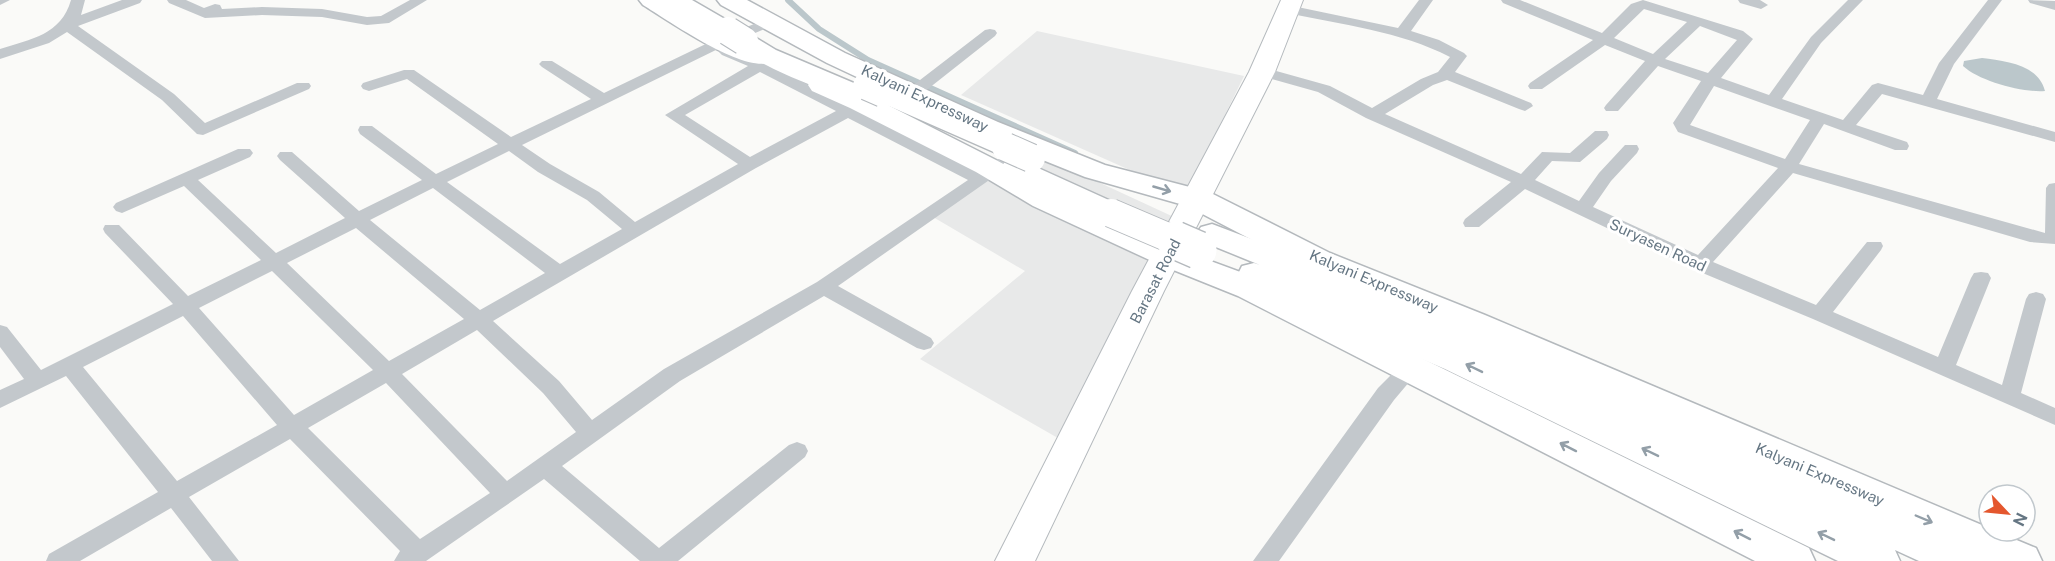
<svg xmlns="http://www.w3.org/2000/svg" width="2055" height="561" viewBox="0 0 2055 561" font-family="'Public Sans',sans-serif">
  <style>
    .built { fill: #e8e9e9 }
    .water { fill: #bbc7cb }
    .lines { fill: none; stroke-linecap: round; stroke-linejoin: round }
    .stream { stroke: #bbc7cb; stroke-width: 6 }
    .primary-casing { stroke: #b5babe; stroke-width: 2 }
    .trunk-casing { stroke: #b4b9bd; stroke-width: 3 }
    .motorway-casing { stroke: #b4b9bd; stroke-width: 3 }
    .minor { fill: #c3c8cc; fill-rule: evenodd }
    .primary { fill: #fff; fill-rule: evenodd }
    .trunk { fill: #fff; fill-rule: evenodd }
    .motorway { fill: #fff; fill-rule: evenodd }
    .motorway-bridge-far1-casing { stroke: #b4b9bd; stroke-width: 30; stroke-linecap: butt }
    .motorway-bridge-casing { stroke: #b4b9bd; stroke-width: 40; stroke-linecap: butt }
    .motorway-bridge-far1 { stroke: #fff; stroke-width: 28 }
    .motorway-bridge { stroke: #fff; stroke-width: 37 }
    .oneway { stroke: #939fa8 }
    .labels { text-anchor: middle; dominant-baseline: central; stroke-width: 6; stroke-linejoin: round; paint-order: stroke }
    .street-label { font-size: 15px; fill: #657683; stroke: #fff }
  </style>
  <rect width="100%" height="100%" fill="#fafaf8"/>
  <path class="built" d="M 1037,31 L 1244,76 L 1186,195 L 961,95 Z
    M 1029,150 L 1176,218 L 1063,441 L 920,359 L 1025,271 L 933,217 Z"/>
  <path class="water" d="M 1982,58 C 2005,61 2038,64 2045,91 C 2023,93 1979,81 1963,66 L 1964,61 Z"/>
  <g class="lines">
    <path class="stream" d="M 788,0 L 819,29 L 868,60 L 1075,153"/>
    <g class="primary-casing">
      <path id="primary" d="M 1281,0 L 1303,0 L 1275,72 L 1164,291 L 1035,561 L 995,561 L 1132,291 L 1249,72 Z"/>
    </g>
    <g class="trunk-casing">
      <path id="trunk" d="M 639,0 L 668,0 L 731,37 L 769,53 L 773,58 L 769,63 C 740,71 669,21 643,5 Z
        M 717,0 L 747,0 L 845,53 L 998,122 L 1105,165 L 1209,192 L 1330,253 L 1485,315 L 1989,528 L 1989,531 L 1995,531 L 2036,548 L 2042,561 L 1978,561 L 1461,331 L 1308,269 L 1187,206 L 1085,177 L 978,134 L 827,63 L 721,5 Z
        M 821,77 L 870,96 L 996,160 L 1055,192 L 1178,249 L 1262,280 L 1809,548 L 1815,561 L 1755,561 L 1238,296 L 1156,263 L 1033,206 L 976,172 L 850,108 L 812,91 L 808,85 L 812,79 Z"/>
    </g>
    <g class="motorway-casing">
      <path id="motorway" d="M 663,0 L 692,0 L 737,26 L 740,31 L 738,35 L 744,33 L 753,36 L 776,50 L 868,89 L 870,93 L 873,87 L 883,85 L 893,87 L 1016,141 L 1020,147 L 1016,153 L 1006,156 L 996,153 L 873,99 L 871,95 L 868,101 L 858,103 L 848,101 C 822,89 746,62 731,41 L 734,37 L 728,38 L 719,36 L 667,5 Z
        M 1015,159 L 1025,162 L 1122,206 L 1126,213 L 1122,220 L 1111,223 L 1100,220 L 1005,174 L 1000,168 L 1005,162 Z
        M 1212,224 L 1446,313 L 1976,548 L 1982,561 L 1919,561 L 1895,550 L 1900,561 L 1838,561 L 1445,369 L 1242,282 L 1238,274 L 1242,266 L 1254,263 L 1260,265 L 1201,241 L 1196,234 L 1201,227 Z"/>
    </g>
    <path class="minor" d="M 0,0 L 10,0 L 0,5 Z
      M 71,0 L 85,0 L 81,15 L 122,0 L 142,0 L 140,3 L 78,26 L 174,94 L 205,123 L 297,83 L 309,83 L 311,86 L 309,89 L 203,135 L 197,134 L 162,100 L 67,32 L 49,43 L 0,59 L 0,49 C 31,39 61,35 71,0 Z
      M 167,0 L 186,0 L 204,8 L 215,4 L 220,5 L 222,9 L 262,7 L 322,9 L 367,17 L 381,16 L 410,0 L 427,0 L 389,23 L 367,25 L 322,17 L 262,15 L 205,18 L 169,3 Z
      M 1419,0 L 1433,0 L 1411,31 L 1439,40 L 1464,53 L 1467,56 L 1455,72 L 1531,103 L 1533,106 L 1525,111 L 1519,109 L 1447,80 L 1433,85 L 1385,114 L 1521,174 L 1542,152 L 1570,153 L 1595,131 L 1607,131 L 1609,135 L 1607,139 L 1580,162 L 1552,161 L 1535,180 L 1579,201 L 1599,173 L 1625,145 L 1637,145 L 1639,149 L 1637,153 L 1611,181 L 1593,207 L 1698,255 L 1778,168 L 1678,132 L 1673,123 L 1701,81 L 1658,66 L 1618,111 L 1606,111 L 1604,108 L 1606,105 L 1645,61 L 1605,45 L 1542,89 L 1530,89 L 1528,86 L 1530,83 L 1593,40 L 1503,3 L 1501,0 L 1520,0 L 1602,33 L 1631,4 L 1643,0 L 1743,31 L 1753,39 L 1721,78 L 1769,95 L 1811,37 L 1848,0 L 1863,0 L 1821,43 L 1782,99 L 1843,120 L 1872,85 L 1878,83 L 1923,95 L 1939,63 L 1988,0 L 2002,0 L 1954,64 L 1937,99 L 2055,132 L 2055,142 L 1882,94 L 1856,125 L 1907,142 L 1909,146 L 1907,150 L 1895,150 L 1824,124 L 1799,164 L 2045,233 L 2046,188 L 2049,184 L 2055,183 L 2055,244 L 2030,242 L 1793,173 L 1713,262 L 1816,305 L 1867,242 L 1881,242 L 1883,246 L 1881,250 L 1833,312 L 1938,357 L 1971,278 L 1974,273 L 1981,272 L 1988,273 L 1991,278 L 1956,365 L 2002,385 L 2026,299 L 2029,294 L 2036,292 L 2043,294 L 2046,299 L 2021,393 L 2055,408 L 2055,425 L 1813,319 L 1693,269 L 1525,189 L 1479,227 L 1465,227 L 1463,223 L 1465,219 L 1511,182 L 1366,118 L 1318,92 L 1257,75 L 1254,72 L 1262,67 L 1330,86 L 1372,108 L 1421,79 L 1438,72 L 1450,57 C 1400,31 1342,25 1288,13 L 1281,9 L 1288,5 L 1398,28 ZM 1644,9 L 1687,22 L 1653,54 L 1614,38 ZM 1700,26 L 1737,40 L 1708,73 L 1665,59 ZM 1714,86 L 1810,120 L 1785,159 L 1690,125 Z
      M 1738,0 L 1760,0 L 1768,5 L 1761,9 L 1740,3 Z
      M 2028,0 L 2055,1 L 2055,10 L 2030,3 Z
      M 769,18 L 774,19 L 776,22 L 774,25 L 722,47 L 522,145 L 550,164 L 599,192 L 635,222 L 738,164 L 665,115 L 748,66 L 722,55 L 719,52 L 722,49 L 727,47 L 765,63 L 847,104 L 866,89 L 878,89 L 880,92 L 859,110 L 980,172 L 1000,158 L 1012,158 L 1015,162 L 838,286 L 931,338 L 934,343 L 931,348 L 924,350 L 917,348 L 824,296 L 680,381 L 562,466 L 659,548 L 789,445 L 797,442 L 805,445 L 808,451 L 805,457 L 678,561 L 640,561 L 544,479 L 426,561 L 394,561 L 400,551 L 290,439 L 189,497 L 239,561 L 212,561 L 171,508 L 80,561 L 46,561 L 49,554 L 158,492 L 66,376 L 0,408 L 0,390 L 24,379 L 0,347 L 0,325 L 7,327 L 41,370 L 173,304 L 105,233 L 103,229 L 105,225 L 119,225 L 188,296 L 261,260 L 184,186 L 122,213 L 116,211 L 113,207 L 116,203 L 238,149 L 250,149 L 253,153 L 250,157 L 198,180 L 276,253 L 345,218 L 280,160 L 277,156 L 280,152 L 292,152 L 359,211 L 422,180 L 360,134 L 358,130 L 360,126 L 372,126 L 436,174 L 498,144 L 407,79 L 369,91 L 363,89 L 361,86 L 363,83 L 404,70 L 414,70 L 511,137 L 591,99 L 542,67 L 539,64 L 542,61 L 552,61 L 604,93 L 712,41 ZM 760,72 L 836,111 L 750,157 L 685,115 ZM 848,118 L 968,180 L 817,282 L 664,369 L 592,420 L 559,381 L 493,321 L 756,168 ZM 509,151 L 538,172 L 587,200 L 622,229 L 560,264 L 447,182 ZM 433,188 L 545,273 L 480,310 L 370,220 ZM 356,228 L 464,319 L 389,361 L 287,263 ZM 272,271 L 373,370 L 294,415 L 199,308 ZM 183,316 L 277,425 L 177,481 L 83,367 ZM 477,330 L 543,393 L 576,432 L 507,481 L 402,374 ZM 386,383 L 490,493 L 420,539 L 308,428 Z
      M 990,29 L 995,30 L 997,33 L 995,36 L 919,96 L 907,96 L 905,93 L 907,90 L 985,30 Z
      M 1410,360 L 1417,363 L 1421,368 L 1394,400 L 1279,561 L 1253,561 L 1378,388 L 1403,363 Z"/>
    <use href="#primary" class="primary"/>
    <use href="#trunk" class="trunk"/>
    <use href="#motorway" class="motorway"/>
    <g class="motorway-bridge-far1-casing">
      <path id="motorway-bridge-far1" d="M 728,31 L 744,41
        M 867,86 L 883,93
        M 1006,147 L 1031,158
        M 1111,213 L 1179,242"/>
    </g>
    <g class="motorway-bridge-casing">
      <path id="motorway-bridge" d="M 1175,240 L 1198,250"/>
    </g>
    <use href="#motorway-bridge-far1" class="motorway-bridge-far1"/>
    <use href="#motorway-bridge" class="motorway-bridge"/>
  </g>
  <defs><path id="oneway-shaft" d="M-6 0H5M1.5-3L5.5 0L1.5 3" fill="none" stroke-width="1.6" stroke-linecap="round" stroke-linejoin="round" transform="scale(1.5)"/></defs>
  <g class="oneway">
    <use href="#oneway-shaft" transform="translate(1162 189) rotate(16)"/>
    <use href="#oneway-shaft" transform="translate(1474 368) rotate(-154)"/>
    <use href="#oneway-shaft" transform="translate(1568 447) rotate(-153)"/>
    <use href="#oneway-shaft" transform="translate(1650 452) rotate(-154)"/>
    <use href="#oneway-shaft" transform="translate(1924 519) rotate(23)"/>
    <use href="#oneway-shaft" transform="translate(1742 535) rotate(-153)"/>
    <use href="#oneway-shaft" transform="translate(1826 536) rotate(-154)"/>
  </g>
  <g class="labels">
    <g class="street-label">
      <text transform="translate(925 98) rotate(25)">Kalyani Expressway</text>
      <text transform="translate(1658 245) rotate(25)">Suryasen Road</text>
      <text transform="translate(1155 281) rotate(-63)">Barasat Road</text>
      <text transform="translate(1374 281) rotate(23)">Kalyani Expressway</text>
      <text transform="translate(1820 474) rotate(23)">Kalyani Expressway</text>
    </g>
  </g>
  <g transform="translate(2007 513) rotate(116)"><circle r="28" fill="#ffffff" stroke="#c1c8cd" stroke-width="1.5"/>
  <path d="M0-4.5L10 22L0 15L-10 22Z" fill="#e4572e"/>
  <text y="-9" font-size="16" font-weight="bold" text-anchor="middle" fill="#657683">N</text>
  </g>
</svg>
